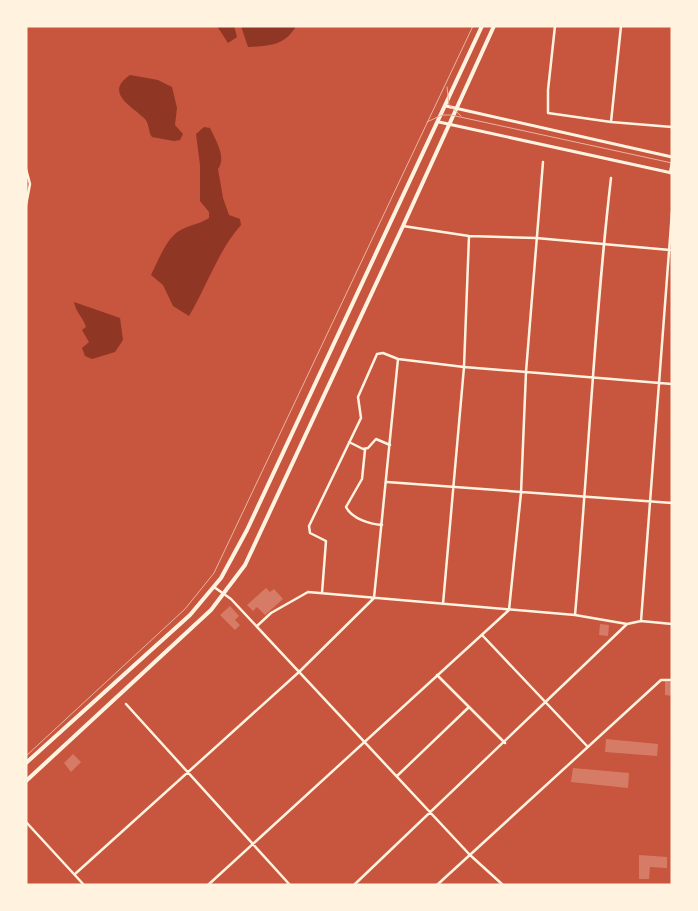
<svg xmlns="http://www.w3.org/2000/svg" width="698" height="911" viewBox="0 0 698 911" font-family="'Nunito Sans',sans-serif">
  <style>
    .water { fill: #8f3625 }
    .building { fill: #d67c66 }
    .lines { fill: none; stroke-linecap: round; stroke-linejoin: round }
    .minor { stroke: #fff3e0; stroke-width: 2.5 }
    .tertiary { stroke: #fff3e0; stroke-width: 2.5 }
    .secondary { stroke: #fff3e0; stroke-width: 3 }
    .primary { stroke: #fff3e0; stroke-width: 4 }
    .tram { stroke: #e9b49f; stroke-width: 1 }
  </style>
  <rect width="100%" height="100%" fill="#c8553d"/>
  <path class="water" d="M 217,26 L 234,26 L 237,37 L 228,43 Z
    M 241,26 L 296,26 C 285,46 268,46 248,47 Z
    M 130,75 L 158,80 L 172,87 L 177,108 L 175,125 L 183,134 L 180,140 L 174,141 L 152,137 C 148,132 150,125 145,119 C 133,107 103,93 130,75 Z
    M 204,127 L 210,128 C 215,139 227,157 218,169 L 223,198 L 229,215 L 240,219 L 241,225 C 218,251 207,286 189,316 L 173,306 L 163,285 L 151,275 C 158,261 166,239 179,231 C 189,225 200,224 209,218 L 209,212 L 200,201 L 200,165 L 196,134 Z
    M 74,302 L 120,318 L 123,340 L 115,352 L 92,359 L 85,356 L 82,348 L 89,342 L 82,330 L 86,327 C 83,317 76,313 74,302 Z"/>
  <path class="building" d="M 266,588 L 270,592 L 274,589 L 283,599 L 265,615 L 257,607 L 253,611 L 247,605 Z
    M 230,606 L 239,616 L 235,620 L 240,625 L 235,630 L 220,615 Z
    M 600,624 L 609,625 L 608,636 L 599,635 Z
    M 665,681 L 672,682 L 672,696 L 665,695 Z
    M 606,739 L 658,744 L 657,756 L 605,752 Z
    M 73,754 L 81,762 L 71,772 L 64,763 Z
    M 573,768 L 629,773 L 628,788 L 571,782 Z
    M 639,855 L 667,857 L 667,868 L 650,867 L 649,879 L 639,879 Z"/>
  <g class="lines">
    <path class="minor" d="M 555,26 L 548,90 L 548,113 L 611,122 L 672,127
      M 611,122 L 621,26
      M 26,169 L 30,184 L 26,205
      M 670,173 L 672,162
      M 403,226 L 469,236 L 536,238 L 670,250
      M 349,442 L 363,449 L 368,448 L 376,439 L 390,445
      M 365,450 L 362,479 L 346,507 C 352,519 370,524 382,525
      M 387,482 L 672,503
      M 214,587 L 231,599 L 470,855 L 503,885
      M 322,593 L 326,541 L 310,533 L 309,526 L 361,418 L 358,397 L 377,354 L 383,353 L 398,359 L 464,367 L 672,384
      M 443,604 L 464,367 L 469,236
      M 575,615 C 588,469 594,323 611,178
      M 641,621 L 672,212
      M 257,626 L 271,613 L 308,592 L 575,615 L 627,624 L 641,621 L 672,624
      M 482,635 L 587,746
      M 437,675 L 505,743
      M 126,704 L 290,885
      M 397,776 L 469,707
      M 75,874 L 299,672 L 374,598 L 398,359
      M 208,885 L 509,610 L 521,493 L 526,372 L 543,162
      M 354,885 L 627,624"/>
    <path class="tertiary" d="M 26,822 L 84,885
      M 437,885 L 661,680 L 672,680"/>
    <path class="secondary" d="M 446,106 L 672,157
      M 439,122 L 672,173"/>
    <path class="primary" d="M 26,763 L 190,615 L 221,578 L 247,530 L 482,26
      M 26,781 L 211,610 L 245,565 L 403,226 L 494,26"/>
    <path class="tram" d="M 447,87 L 449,105 L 461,116
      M 427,122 L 442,115 L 451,115 L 672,163
      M 26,756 L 185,609 L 214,573 L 473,26"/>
  </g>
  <rect width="698" height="911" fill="none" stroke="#fff3e0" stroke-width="55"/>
</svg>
